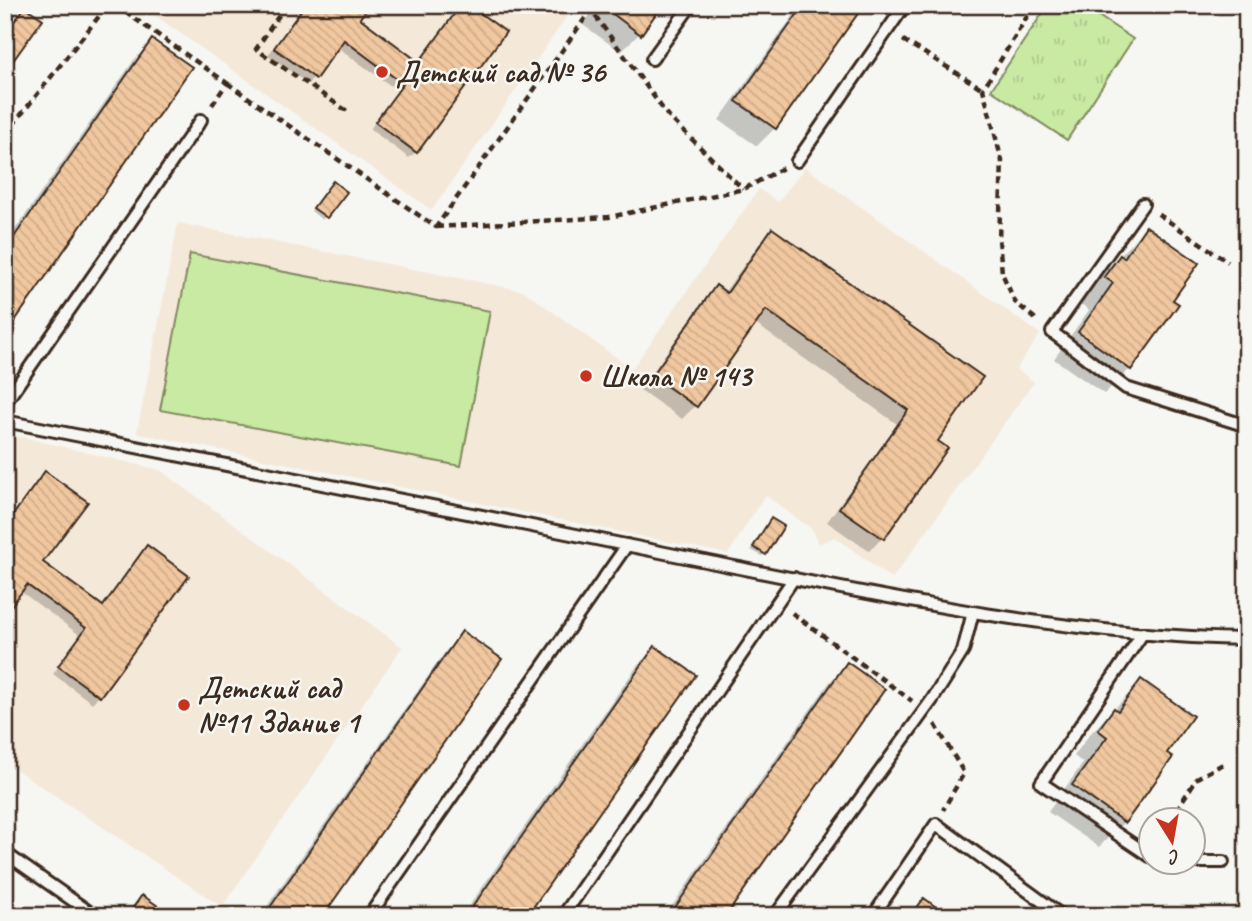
<svg xmlns="http://www.w3.org/2000/svg" width="1252" height="921" viewBox="0 0 1252 921" font-family="Caveat,sans-serif">
  <style>
    .built { fill: #f4e8d9 }
    .park { fill: url(#park-tufts); stroke: #828a60; stroke-width: 2 }
    .garden { fill: #c8eaa3; stroke: #828a60; stroke-width: 2 }
    .shadow { fill: #0003 }
    .building { fill: url(#building-back-hatch); stroke: #3b2a1e; stroke-width: 2 }
    .lines { fill: none; stroke-linecap: round; stroke-linejoin: round }
    .service-casing { stroke: #3b2a1e; stroke-width: 16 }
    .path { stroke: #3b2a1e; stroke-width: 4.5; stroke-dasharray: 7 5; stroke-linecap: butt }
    .service { stroke: #f6f6f2; stroke-width: 10 }
    .poi-dot { fill: #c8321e; stroke: #f6f6f2; stroke-width: 2.5 }
    .labels { text-anchor: middle; dominant-baseline: central; stroke-width: 5; stroke-linejoin: round; paint-order: stroke }
    .poi-label { font-size: 30px; font-weight: bold; fill: #3b2a1e; stroke: #f6f6f2; text-anchor: start }
  </style>
  <defs>
    <pattern id="park-tufts" width="24" height="20" patternUnits="userSpaceOnUse" patternTransform="scale(1.75)"><rect width="24" height="20" fill="#c8eaa3"/><path d="M3 7l-1-3M5 7V3M7 7l1-3M15 17l-1-3M17 17v-4M19 17l1-3" fill="none" stroke="#adc98c"/></pattern>
    <pattern id="building-back-hatch" width="6" height="6" patternUnits="userSpaceOnUse" patternTransform="scale(1.75)"><rect width="6" height="6" fill="#f0c79f"/><path d="M-1 5l2 2M0 0l6 6M5-1l2 2" fill="none" stroke="#cfab88"/></pattern>
  </defs>
  <rect width="100%" height="100%" fill="#f6f6f2"/>
  <filter id="ink" filterUnits="userSpaceOnUse"><feTurbulence type="fractalNoise" baseFrequency=".0143" numOctaves="2"/><feDisplacementMap in="SourceGraphic" scale="14" xChannelSelector="R" yChannelSelector="G"/><feConvolveMatrix kernelMatrix="1 2 1 2 8 2 1 2 1" color-interpolation-filters="sRGB"/></filter>
  <g filter="url(#ink)">
    <path class="built" d="M 140,5 L 575,5 L 432,210 Z
      M 805,167 L 1040,334 L 1016,369 L 1034,382 L 892,579 L 835,537 L 818,544 L 813,530 L 765,495 L 728,554 L 137,433 L 178,223 L 524,291 L 632,369 L 759,189 L 778,202 Z
      M 5,433 L 160,470 L 402,647 L 222,907 L 5,762 Z"/>
    <path class="park" d="M 1048,5 L 1082,5 L 1133,39 L 1067,140 L 991,90 Z"/>
    <path class="garden" d="M 190,254 L 490,311 L 461,466 L 160,410 Z"/>
    <path class="shadow" d="M 305,5 L 358,19 L 419,63 L 416,152 L 409,158 L 370,129 L 398,91 L 337,47 L 308,84 L 268,55 Z
      M 597,5 L 660,5 L 639,34 L 621,52 L 583,25 Z
      M 801,5 L 862,5 L 775,128 L 757,146 L 719,120 Z
      M 152,41 L 5,332 L 5,244 L 134,60 Z
      M 330,186 L 345,192 L 322,220 L 311,211 Z
      M 1146,228 L 1171,300 L 1130,369 L 1104,394 L 1054,359 L 1089,310 L 1080,303 L 1094,282 Z
      M 772,230 L 935,441 L 946,449 L 882,538 L 869,551 L 827,522 L 897,424 L 754,323 L 695,406 L 682,419 L 640,390 L 703,301 L 716,288 L 724,293 L 759,244 Z
      M 768,523 L 765,554 L 762,556 L 751,550 Z
      M 141,554 L 99,696 L 92,703 L 53,674 L 81,636 L 20,591 L 41,563 L 102,607 Z
      M 463,634 L 321,916 L 260,916 L 445,652 Z
      M 655,648 L 525,916 L 462,916 L 637,666 Z
      M 847,664 L 724,916 L 665,916 L 829,683 Z
      M 1141,681 L 1165,753 L 1124,822 L 1099,847 L 1048,812 L 1083,763 L 1074,756 L 1089,735 Z"/>
    <path class="building" d="M 305,5 L 370,5 L 360,18 L 419,62 L 461,5 L 469,5 L 506,32 L 417,153 L 375,122 L 403,84 L 344,40 L 316,79 L 274,48 Z
      M 601,5 L 662,5 L 641,35 Z
      M 804,5 L 864,5 L 776,129 L 736,101 Z
      M 25,7 L 43,19 L 10,65 L 5,62 L 5,34 Z
      M 152,39 L 192,67 L 5,335 L 5,250 Z
      M 333,181 L 347,192 L 327,218 L 313,208 Z
      M 1146,226 L 1199,263 L 1173,300 L 1179,304 L 1131,370 L 1078,332 L 1113,283 L 1104,277 L 1120,255 L 1124,258 Z
      M 772,228 L 983,377 L 938,441 L 948,448 L 884,539 L 839,508 L 908,410 L 766,310 L 697,407 L 652,376 L 716,285 L 727,293 Z
      M 45,471 L 88,502 L 43,562 L 103,606 L 147,545 L 189,576 L 100,697 L 58,666 L 86,628 L 27,585 L 5,614 L 5,526 Z
      M 771,518 L 784,526 L 766,555 L 753,547 Z
      M 462,631 L 502,659 L 332,903 L 323,916 L 264,916 Z
      M 655,646 L 696,675 L 613,793 L 527,916 L 466,916 Z
      M 847,662 L 885,689 L 803,806 L 726,916 L 669,916 Z
      M 1141,679 L 1193,716 L 1167,753 L 1173,757 L 1125,823 L 1072,785 L 1107,737 L 1098,730 L 1114,708 L 1118,711 Z
      M 142,895 L 158,906 L 151,916 L 136,916 L 130,912 Z
      M 924,898 L 948,916 L 911,916 Z"/>
    <g class="lines">
      <g class="service-casing">
        <path id="service" d="M 652,59 L 691,5
          M 797,161 L 905,5
          M 1143,204 L 1052,332 L 1126,388 L 1247,426
          M 5,403 L 201,120
          M 5,421 C 236,465 465,513 695,559 C 876,595 1061,636 1247,639
          M 1143,633 L 1041,783 L 1150,856
          M 5,853 L 95,916
          M 1185,862 L 1223,862
          M 369,916 L 627,545
          M 563,916 L 794,578
          M 775,916 L 932,700 L 963,651 L 973,612
          M 873,916 L 936,824 L 1062,916"/>
      </g>
      <path class="path" d="M 115,5 L 227,83 L 210,108
        M 286,5 L 256,49 L 350,113
        M 590,5 L 591,10 L 668,116 L 743,189
        M 1034,5 L 983,89 L 1002,161 L 999,239 L 1002,273 L 1015,302 L 1038,321
        M 903,40 L 983,89
        M 227,83 L 436,227 L 591,10
        M 5,135 L 108,5
        M 1158,214 L 1228,262
        M 436,227 L 609,217 L 744,189 L 783,168
        M 792,613 L 912,701
        M 935,724 L 964,773 L 943,810
        M 1170,820 L 1197,778 L 1223,764"/>
      <use href="#service" class="service"/>
    </g>
  </g>
  <g class="poi-dot">
    <circle cx="382" cy="72" r="7"/>
    <circle cx="586" cy="376" r="7"/>
    <circle cx="184" cy="705" r="7"/>
  </g>
  <g class="labels">
    <g class="poi-label">
      <text x="396" y="72">Детский сад № 36</text>
      <text x="600" y="376">Школа № 143</text>
      <text x="198" y="688">Детский сад<tspan x="198" dy="34">№11 Здание 1</tspan></text>
    </g>
  </g>
  <rect width="1252" height="921" fill="none" stroke="#f6f6f2" stroke-width="28"/>
  <rect x="14" y="14" width="1224" height="893" fill="none" stroke="#3b2a1e" stroke-width="2.5" filter="url(#ink)"/>
  <g transform="translate(1172 841) rotate(169)"><circle r="33" fill="#f6f6f2" stroke="#aba49d" stroke-width="2"/>
  <path d="M0-5L12 26L0 18L-12 26Z" fill="#c8321e"/>
  <text y="-10" font-size="19" font-weight="bold" text-anchor="middle" fill="#3b2a1e">С</text>
  </g>
</svg>
